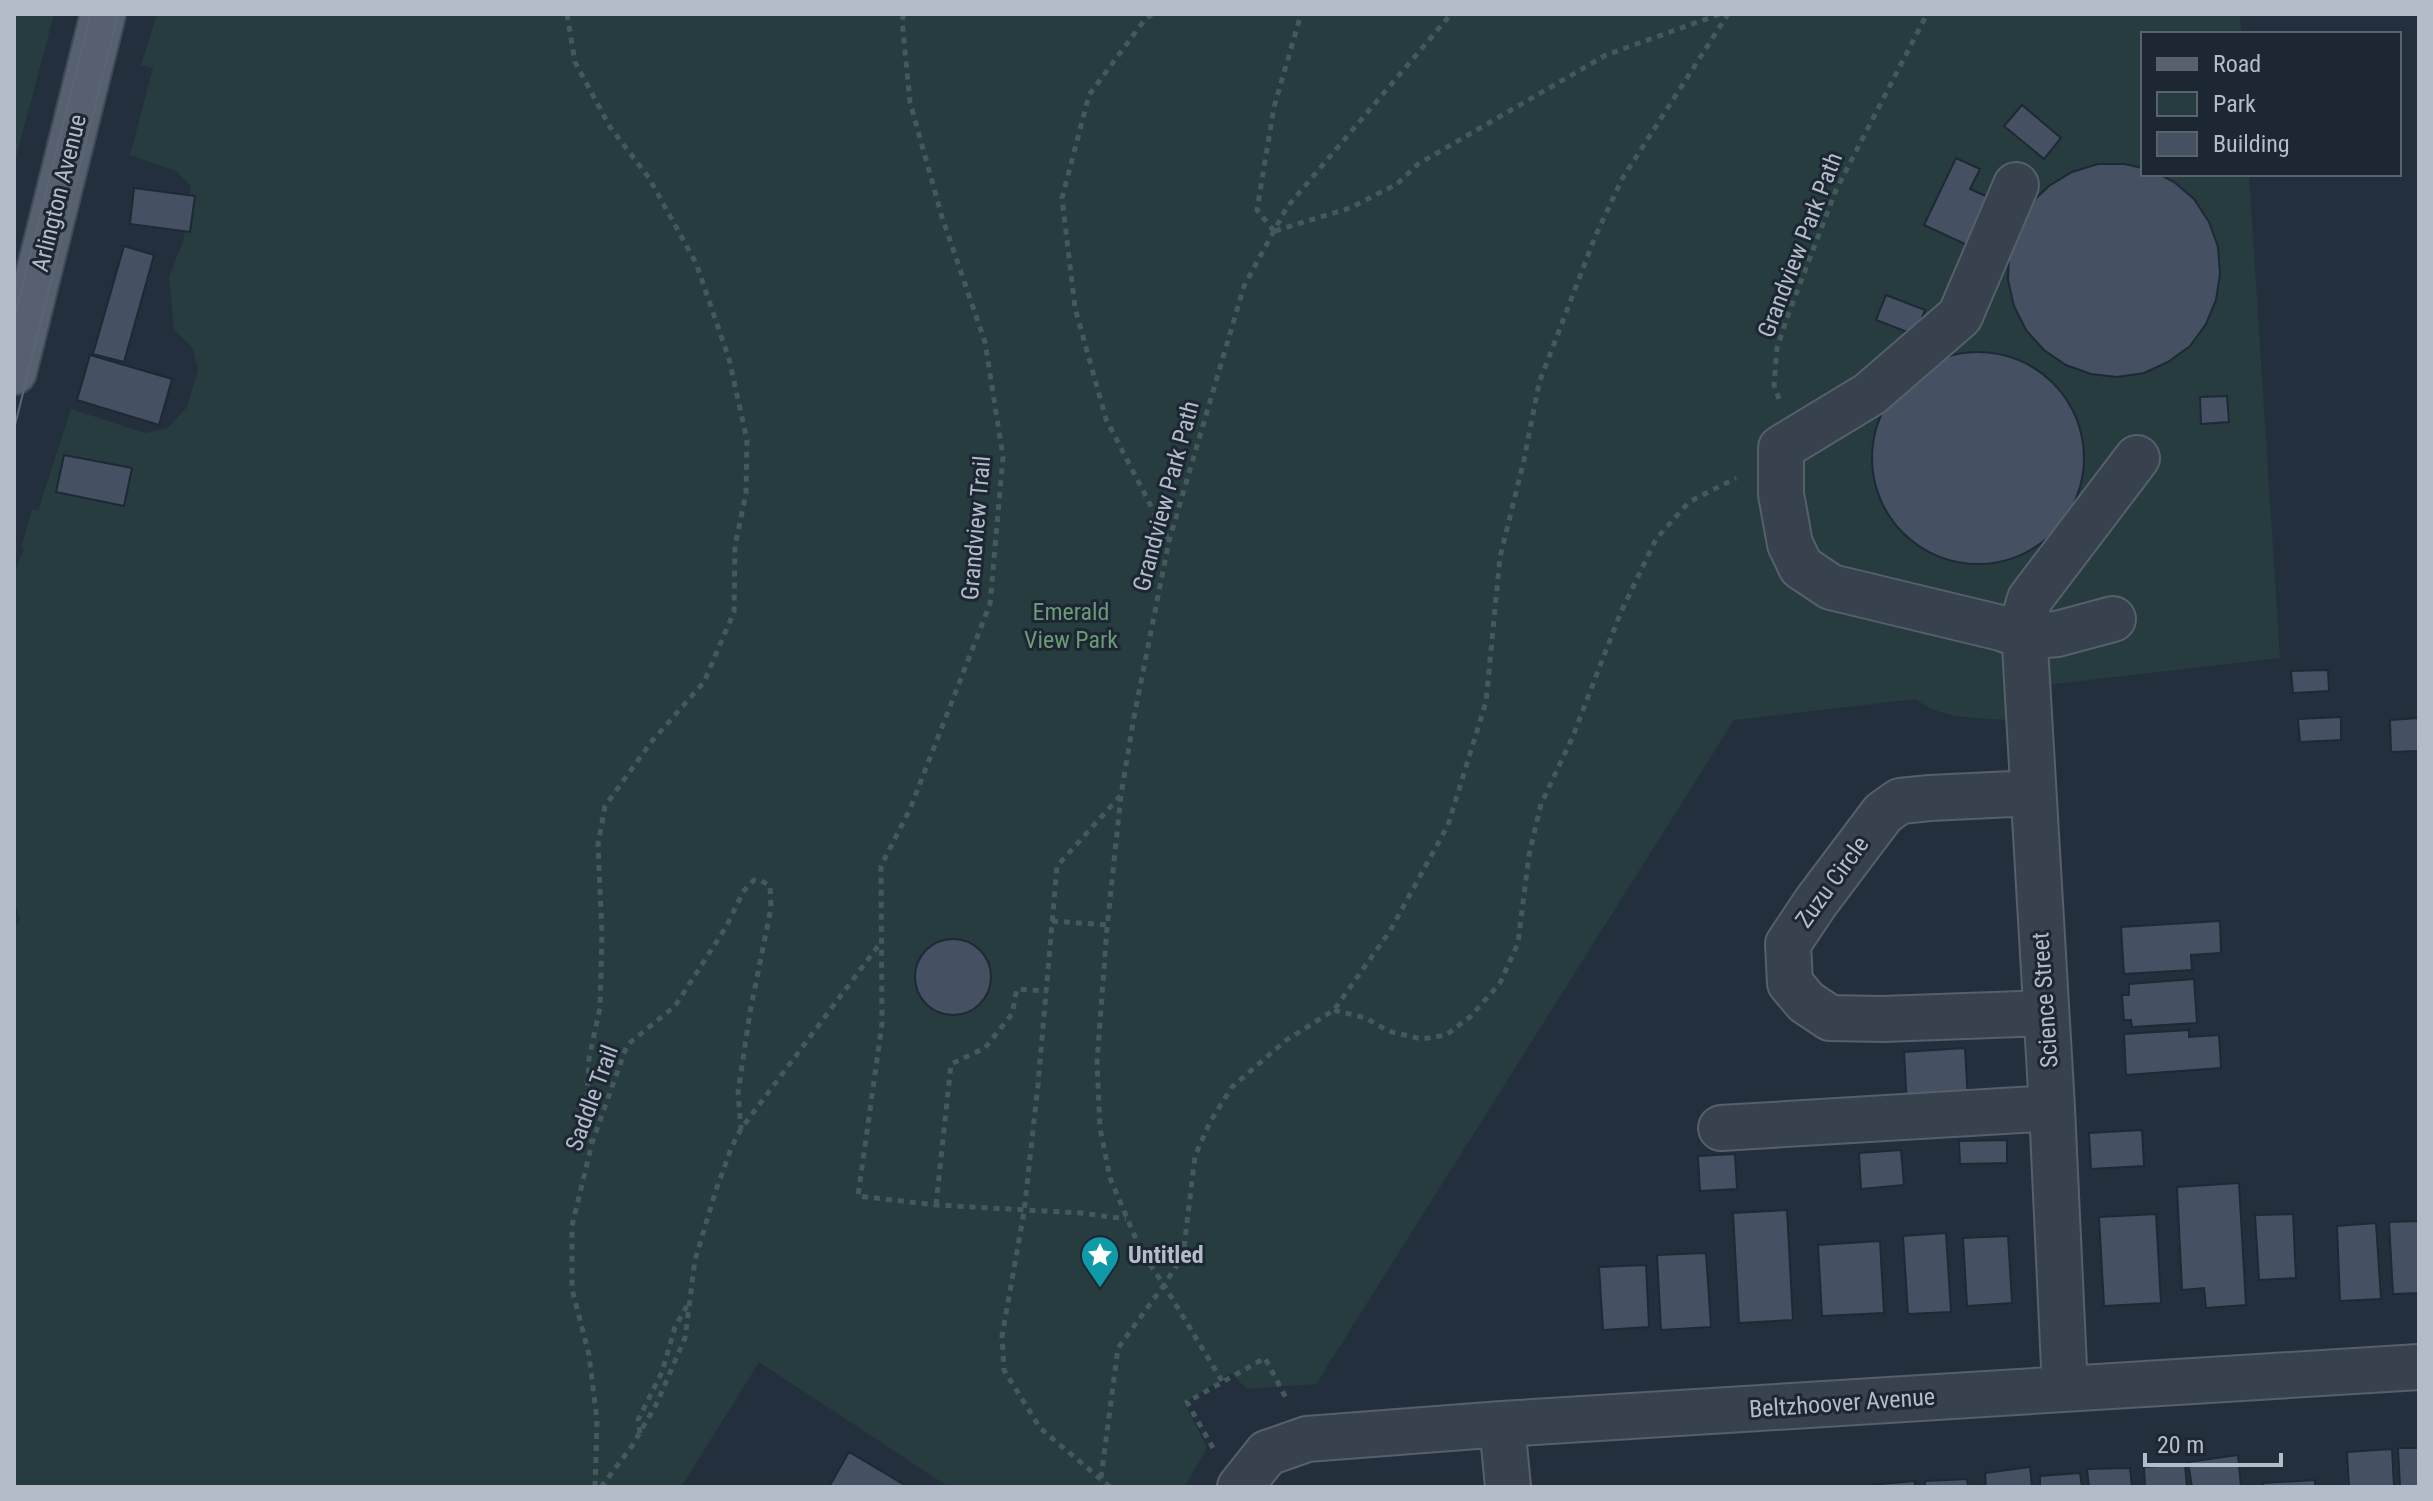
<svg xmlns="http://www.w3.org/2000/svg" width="2433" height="1501" viewBox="0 0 2433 1501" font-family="'Roboto Condensed',sans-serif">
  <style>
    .green { fill: #263c3f }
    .building { fill: #455162; stroke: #1f2835; stroke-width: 2 }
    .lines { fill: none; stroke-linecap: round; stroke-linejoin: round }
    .minor-casing { stroke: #565f6c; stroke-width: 48 }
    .major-casing { stroke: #414a57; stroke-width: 48 }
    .path { stroke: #44595c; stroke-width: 5; stroke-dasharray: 6 6; stroke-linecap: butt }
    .minor { stroke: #38414e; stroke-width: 44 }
    .major { stroke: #56606e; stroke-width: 44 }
    .tram { stroke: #5a6575; stroke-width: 2 }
    .labels { text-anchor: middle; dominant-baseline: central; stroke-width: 6; stroke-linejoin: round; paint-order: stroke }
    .street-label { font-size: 24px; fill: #b4bcc9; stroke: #1d2633 }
    .park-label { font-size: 24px; fill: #6b9a76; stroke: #1d2633 }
    .poi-label { font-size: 24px; font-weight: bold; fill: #b4bcc9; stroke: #1d2633; text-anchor: start }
  </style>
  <rect width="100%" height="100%" fill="#242f3e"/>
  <path class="green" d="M 14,14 L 54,14 L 14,165 Z
    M 157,14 L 2240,14 L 2241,34 L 2143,34 L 2143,174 L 2249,174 L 2280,658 L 2011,689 L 2012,706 L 2006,720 C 1975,717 1941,720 1916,699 L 1734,720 L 1316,1384 L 1247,1389 L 1231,1373 L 1184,1403 L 1206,1445 L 1206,1450 L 1184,1487 L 949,1487 L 759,1362 L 681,1487 L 14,1487 L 14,927 L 20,920 L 14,899 L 14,574 L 24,549 L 21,548 L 32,509 L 38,511 L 71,409 L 145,433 L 168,428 L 187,407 L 198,370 L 193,348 L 174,330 L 169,277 L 183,241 L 191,186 L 176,171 L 130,155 L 153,68 L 141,65 Z"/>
  <path class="building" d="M 2022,105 L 2061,138 L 2044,159 L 2004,126 Z
    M 1956,158 L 1980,169 L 1970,189 L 1990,198 L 1967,245 L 1924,225 Z
    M 2098,164 L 2124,164 L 2143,168 L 2143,174 L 2159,174 L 2174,182 L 2194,199 L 2209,222 L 2218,247 L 2220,274 L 2216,300 L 2206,324 L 2190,346 L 2168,362 L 2144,373 L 2117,377 L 2091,374 L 2066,365 L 2044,350 L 2026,330 L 2014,306 L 2008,280 L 2009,253 L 2030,204 L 2049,186 L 2072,172 Z
    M 134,188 L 195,196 L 190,232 L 130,224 Z
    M 124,246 L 154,255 L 124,362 L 93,354 Z
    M 1886,295 L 1925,310 L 1915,335 L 1876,320 Z
    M1872 458a106 106 0 1 1 212 0a106 106 0 1 1-212 0Z
    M 90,355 L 172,379 L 159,425 L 77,400 Z
    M 2227,396 L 2229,422 L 2201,424 L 2200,397 Z
    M 64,455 L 132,468 L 124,506 L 56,492 Z
    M 2328,670 L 2329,691 L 2293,693 L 2291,671 Z
    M 2341,717 L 2341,740 L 2300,742 L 2298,719 Z
    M 2419,718 L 2419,751 L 2391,752 L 2390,720 Z
    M 2220,921 L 2221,953 L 2191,955 L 2192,970 L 2124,974 L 2121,927 Z
    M915 977a38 38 0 1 1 76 0a38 38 0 1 1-76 0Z
    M 2194,979 L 2197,1023 L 2132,1027 L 2131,1020 L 2124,1020 L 2122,995 L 2129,995 L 2129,984 Z
    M 2189,1030 L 2189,1037 L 2219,1035 L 2221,1068 L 2126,1075 L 2124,1034 Z
    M 1965,1048 L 1968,1102 L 1907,1105 L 1904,1052 Z
    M 2142,1130 L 2144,1166 L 2091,1169 L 2089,1133 Z
    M 2007,1140 L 2007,1163 L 1960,1164 L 1959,1141 Z
    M 1901,1150 L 1904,1185 L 1861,1189 L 1859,1153 Z
    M 1735,1154 L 1737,1189 L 1700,1191 L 1698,1156 Z
    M 2239,1183 L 2246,1305 L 2206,1308 L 2204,1288 L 2182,1290 L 2177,1187 Z
    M 1787,1210 L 1793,1320 L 1739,1323 L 1733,1213 Z
    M 2156,1214 L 2161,1303 L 2104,1306 L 2099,1217 Z
    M 2293,1214 L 2296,1278 L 2259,1280 L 2255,1215 Z
    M 2419,1221 L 2419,1293 L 2393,1294 L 2389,1222 Z
    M 2376,1223 L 2381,1299 L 2340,1301 L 2337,1226 Z
    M 1946,1233 L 1951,1312 L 1908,1314 L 1903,1236 Z
    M 2008,1236 L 2012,1303 L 1967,1306 L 1963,1238 Z
    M 1880,1241 L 1884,1313 L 1822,1316 L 1818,1245 Z
    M 1706,1253 L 1711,1327 L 1661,1330 L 1657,1255 Z
    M 1646,1265 L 1649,1327 L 1603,1330 L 1599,1267 Z
    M 2398,1448 L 2419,1448 L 2419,1487 L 2400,1487 Z
    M 2392,1449 L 2394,1487 L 2349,1487 L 2347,1452 Z
    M 849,1452 L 908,1487 L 829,1487 Z
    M 2238,1455 L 2241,1487 L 2192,1487 L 2188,1462 Z
    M 2185,1464 L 2187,1487 L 2145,1487 L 2144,1467 Z
    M 2030,1467 L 2032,1487 L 1986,1487 L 1985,1473 Z
    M 2130,1468 L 2132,1487 L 2089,1487 L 2087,1469 Z
    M 2080,1473 L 2082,1487 L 2040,1487 L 2040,1476 Z
    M 1967,1479 L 1968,1487 L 1925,1487 L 1925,1481 Z
    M 2315,1480 L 2315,1487 L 2263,1487 L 2263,1483 Z
    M 1915,1481 L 1915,1487 L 1870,1487 L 1870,1485 Z"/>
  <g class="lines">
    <g class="minor-casing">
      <path id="minor" d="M 2016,185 L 1960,316 L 1870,394 L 1781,448 L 1781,494 L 1790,544 L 1801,567 L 1831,587 L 2001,628 L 2025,637 L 2057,634 L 2113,619
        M 2033,793 L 1930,798 L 1900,801 L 1883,813 L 1816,902 L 1788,944 L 1790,983 L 1806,1002 L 1830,1018 L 1883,1019 L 2045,1013
        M 1721,1128 L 2052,1108
        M 2065,1389 L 2052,1108 L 2025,646 L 2026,612 L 2030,599 L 2137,458
        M 1502,1424 L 1508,1487
        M 1240,1487 L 1267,1453 L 1307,1439 L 1502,1424 L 2419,1367"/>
    </g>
    <g class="major-casing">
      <path id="major" d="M 14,372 L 103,14"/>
    </g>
    <path class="path" d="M 567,14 L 575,62 L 610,127 L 649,178 L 696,263 L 729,359 L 747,440 L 746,493 L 735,546 L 734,612 L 704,682 L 652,741 L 605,806 L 598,845 L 602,933 L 600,1008 L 589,1058 L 586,1127 L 592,1143
      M 904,14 L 902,20 L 910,102 L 942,217 L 985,342 L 1003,457 L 990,604 L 910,809 L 881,866 L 882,1024 L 858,1196 L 936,1205 L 1081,1213 L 1126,1219
      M 1152,14 L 1143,22 L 1089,95 L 1062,198 L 1075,308 L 1106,419 L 1169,541
      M 1274,231 L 1257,210 L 1274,107 L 1301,14
      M 1275,231 L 1350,208 L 1397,184 L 1418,164 L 1606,55 L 1720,14
      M 1779,399 L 1774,385 L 1777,348 L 1788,315 L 1836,190 L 1927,14
      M 1052,921 L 1108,925
      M 1334,1010 L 1366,1018 L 1388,1031 L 1422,1039 L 1446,1035 L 1471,1016 L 1500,983 L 1518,943 L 1529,855 L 1541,804 L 1573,736 L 1620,614 L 1656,539 L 1689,502 L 1736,478
      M 936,1205 L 951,1064 L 985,1048 L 1012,1014 L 1017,989 L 1046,991
      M 1222,1381 L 1164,1285 L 1183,1256 L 1195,1156 L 1210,1122 L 1232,1087 L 1285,1041 L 1334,1010 L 1390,931 L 1448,825 L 1486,702 L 1500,557 L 1524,460 L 1539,383 L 1595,237 L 1622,179 L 1728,14
      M 640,1433 L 638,1420 L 662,1372 L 675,1327 L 687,1306
      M 1213,1448 L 1187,1402 L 1265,1358 L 1286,1398
      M 1101,1478 L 1118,1348 L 1164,1285 L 1142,1253 L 1110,1178 L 1100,1128 L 1097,1062 L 1107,928 L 1121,795 L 1134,717 L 1169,541 L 1244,286 L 1287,207 L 1451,14
      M 595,1487 L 597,1421 L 589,1355 L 572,1289 L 572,1226 L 592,1143 L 627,1045 L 675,1006 L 726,927 L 743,892 L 754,880 L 760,880 L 770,886 L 771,908 L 750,1012 L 738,1093 L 741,1129
      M 601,1487 L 632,1446 L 656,1405 L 685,1338 L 695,1260 L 716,1190 L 732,1146 L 741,1129 L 881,942
      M 1110,1487 L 1040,1428 L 1004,1370 L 1002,1336 L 1024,1212 L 1038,1085 L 1057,866 L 1121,795"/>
    <use href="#minor" class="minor"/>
    <use href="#major" class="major"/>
    <path class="tram" d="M 14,319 L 91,14
      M 14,429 L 118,14"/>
  </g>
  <defs>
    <g id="sight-pin" transform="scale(2)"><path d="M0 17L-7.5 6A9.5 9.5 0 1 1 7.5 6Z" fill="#0f9aa8" stroke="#1d2633"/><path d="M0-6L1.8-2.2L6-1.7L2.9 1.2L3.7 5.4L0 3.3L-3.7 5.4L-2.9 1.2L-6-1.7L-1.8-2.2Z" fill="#fff"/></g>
  </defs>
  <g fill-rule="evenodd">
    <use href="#sight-pin" x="1100" y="1255"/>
  </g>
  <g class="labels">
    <g class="street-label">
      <text transform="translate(59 193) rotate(-76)">Arlington Avenue</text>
      <text transform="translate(1800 245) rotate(-69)">Grandview Park Path</text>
      <text transform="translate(1166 496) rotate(-75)">Grandview Park Path</text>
      <text transform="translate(976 528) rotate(-85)">Grandview Trail</text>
      <text transform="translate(1832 882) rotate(-54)">Zuzu Circle</text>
      <text transform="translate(2045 1000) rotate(-94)">Science Street</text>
      <text transform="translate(592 1098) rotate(-70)">Saddle Trail</text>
      <text transform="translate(1842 1403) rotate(-4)">Beltzhoover Avenue</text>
    </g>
    <g class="park-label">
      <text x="1071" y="612">Emerald<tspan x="1071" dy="28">View Park</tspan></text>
    </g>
    <g class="poi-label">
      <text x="1128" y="1255">Untitled</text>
    </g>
  </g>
  <rect width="2433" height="1501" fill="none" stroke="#b4bcc9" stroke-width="32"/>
  <rect x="2141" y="32" width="260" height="144" fill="#1d2633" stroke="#59626f" stroke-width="2"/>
  <rect x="2157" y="58" width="40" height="12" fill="#56606e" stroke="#59626f" stroke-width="2"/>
  <text x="2213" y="72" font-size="24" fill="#b4bcc9">Road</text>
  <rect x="2157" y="92" width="40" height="24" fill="#263c3f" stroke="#59626f" stroke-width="2"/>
  <text x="2213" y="112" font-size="24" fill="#b4bcc9">Park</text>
  <rect x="2157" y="132" width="40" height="24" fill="#455162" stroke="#59626f" stroke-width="2"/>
  <text x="2213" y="152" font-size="24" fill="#b4bcc9">Building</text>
  <path d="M2145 1453v12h136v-12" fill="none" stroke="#b4bcc9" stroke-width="4"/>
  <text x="2157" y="1453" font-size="24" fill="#b4bcc9" stroke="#1d2633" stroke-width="6" paint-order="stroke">20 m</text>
</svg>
